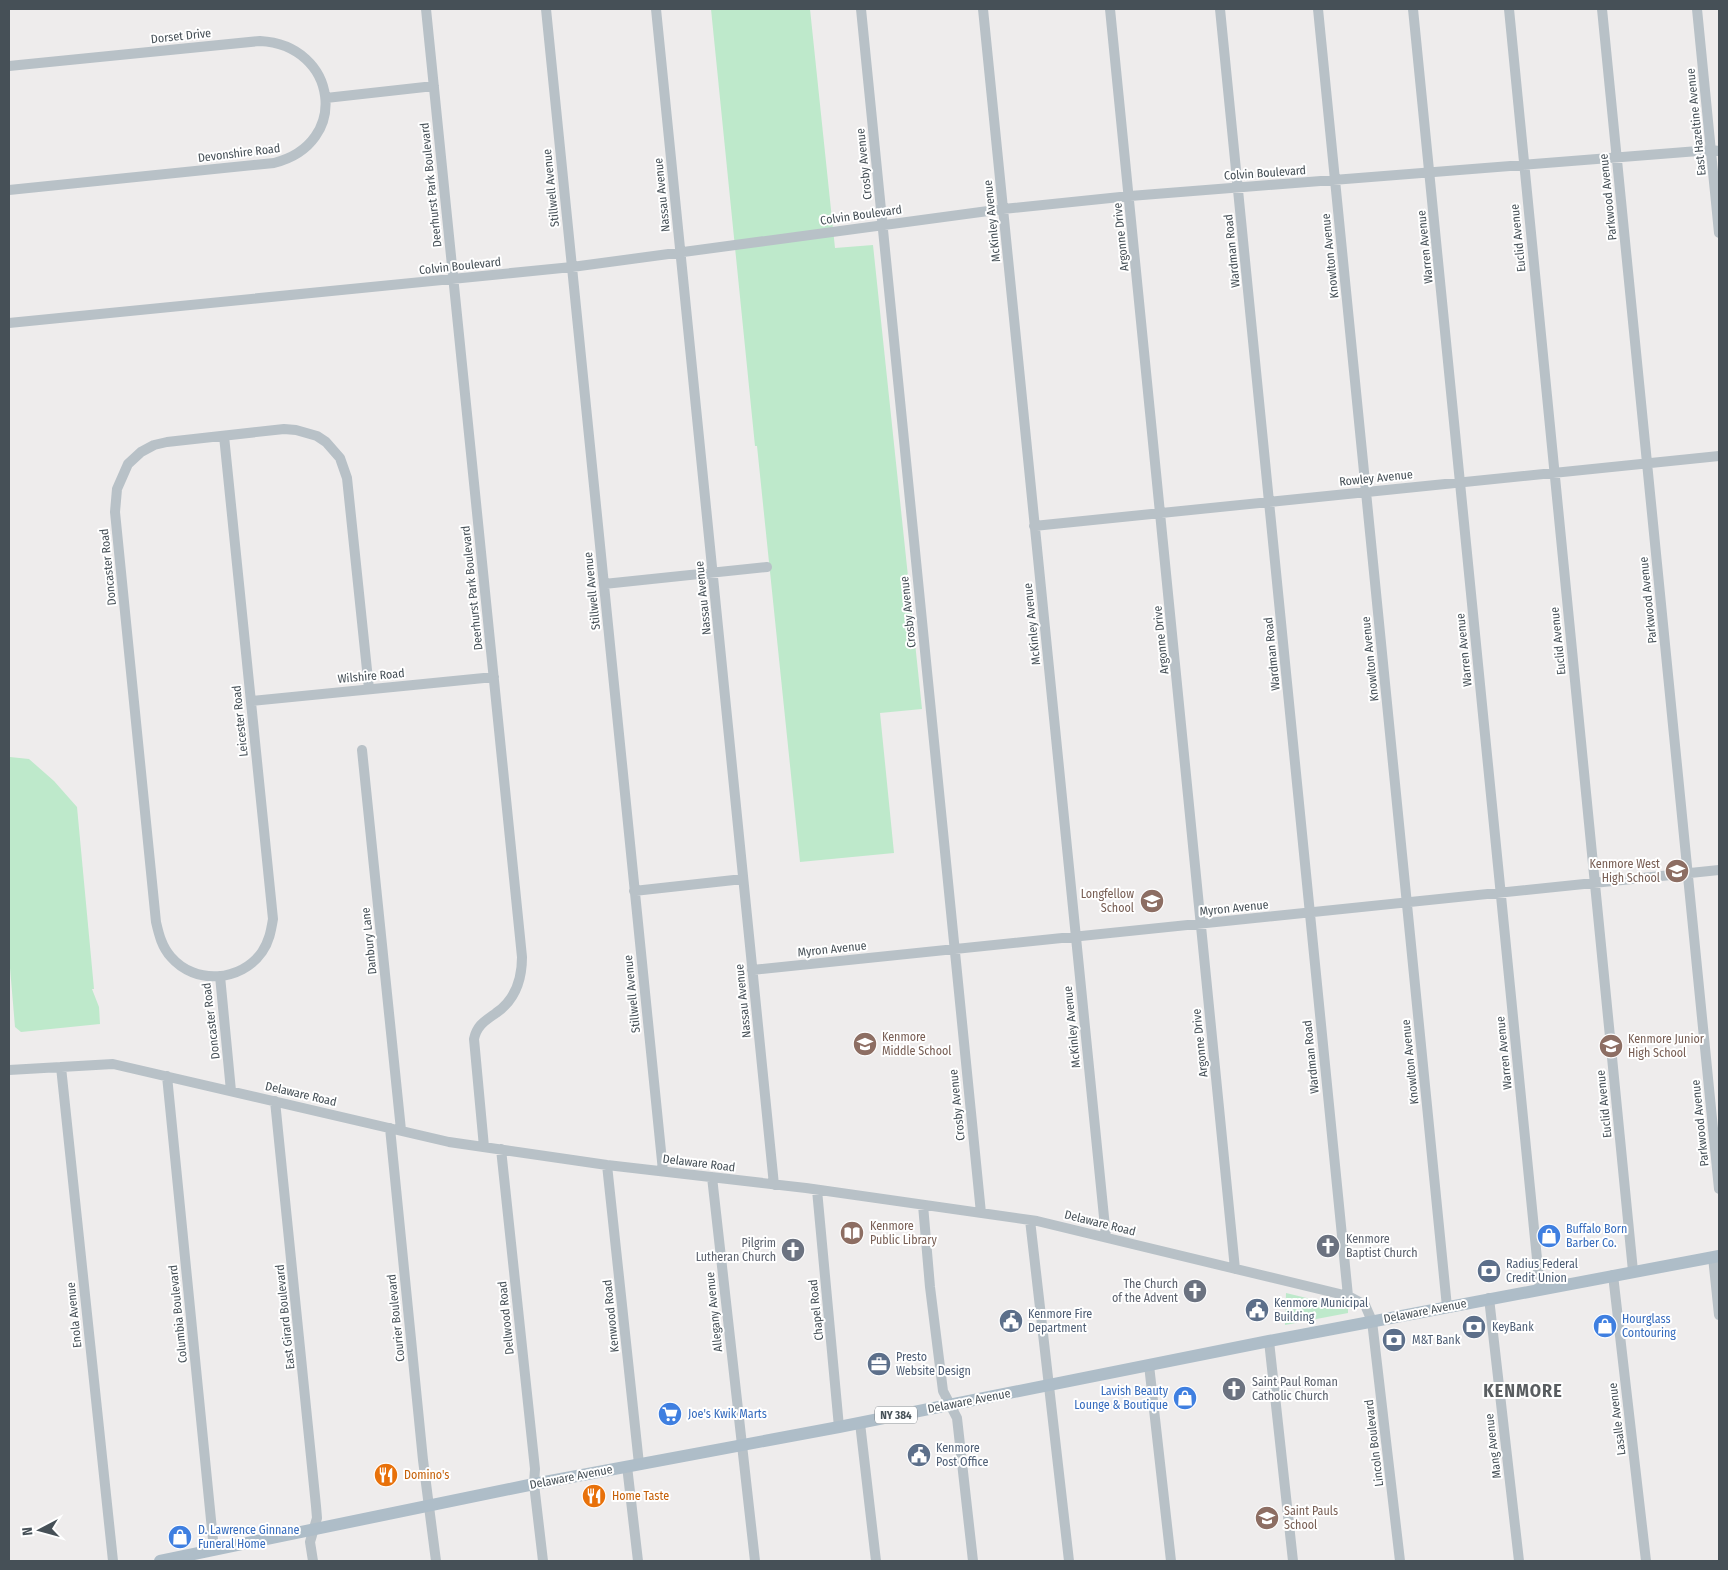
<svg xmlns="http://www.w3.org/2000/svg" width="1728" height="1570" viewBox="0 0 1728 1570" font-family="'Fira Sans Condensed',sans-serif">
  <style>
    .green { fill: #bee9cb }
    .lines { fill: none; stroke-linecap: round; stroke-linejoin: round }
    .minor { stroke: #b8c1c7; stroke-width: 10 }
    .major { stroke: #aebdc8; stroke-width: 12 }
    .labels { text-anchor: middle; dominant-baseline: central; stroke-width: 4; stroke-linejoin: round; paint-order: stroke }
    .shield { fill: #fff; stroke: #7e8489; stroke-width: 1 }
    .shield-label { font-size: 11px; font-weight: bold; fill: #465057 }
    .street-label { font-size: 12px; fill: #465057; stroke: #fff }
    .education-label { font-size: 12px; fill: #785e54; stroke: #fff; text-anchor: start }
    .shop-label { font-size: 12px; fill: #366cbe; stroke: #fff; text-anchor: start }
    .worship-label { font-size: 12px; fill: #5b616d; stroke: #fff; text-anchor: start }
    .service-label { font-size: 12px; fill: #4e5e75; stroke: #fff; text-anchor: start }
    .food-label { font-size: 12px; fill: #c56008; stroke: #fff; text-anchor: start }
    .district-label { font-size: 18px; font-weight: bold; letter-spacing: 1px; fill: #595d60; stroke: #fff }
  </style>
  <rect width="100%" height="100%" fill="#eeecec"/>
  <path class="green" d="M 711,9 L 810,9 L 835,248 L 873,245 L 922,709 L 880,713 L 894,853 L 800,862 L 757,446 L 755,446 Z
    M 10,757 L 29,759 L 54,781 L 77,807 L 94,989 L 92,989 L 99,1007 L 100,1024 L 21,1032 L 15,1027 L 9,956 L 9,759 Z
    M 1286,1293 L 1348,1308 L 1348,1313 L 1285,1325 Z"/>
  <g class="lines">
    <path class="minor" d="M 426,9 L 522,957 C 522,979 515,1000 496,1013 C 485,1021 477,1025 474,1039 L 484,1147
      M 546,9 L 663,1171
      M 656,9 L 774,1185
      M 861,9 L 981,1213
      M 983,9 L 1106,1237
      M 1110,9 L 1235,1269
      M 1220,9 L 1348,1296
      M 1318,9 L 1447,1307
      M 1413,9 L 1540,1289
      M 1509,9 L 1633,1271
      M 1602,9 L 1719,1189
      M 1697,9 L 1719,233
      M 9,66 L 260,41 C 338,45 351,144 274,163 L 9,190
      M 326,98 L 434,86
      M 9,323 L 572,267 L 1003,209 L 1130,196 L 1711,150 L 1719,151
      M 224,436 L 273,919 C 271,931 269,942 262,952 C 241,982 195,985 171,957 C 162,947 159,935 156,922 L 115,512 L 117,489 L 128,464 L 141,452 L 154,445 L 167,442 L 284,429 L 296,430 L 317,436 L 326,442 L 340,458 L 347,478 L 369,689
      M 1034,526 L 1719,456
      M 604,584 L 767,567
      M 251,701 L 494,677
      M 362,750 L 401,1130
      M 634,891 L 743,879
      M 752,970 L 1719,870
      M 220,976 L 231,1091
      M 61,1067 L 113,1561
      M 9,1070 L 113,1064 L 449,1142 L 607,1165 L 806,1188 L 1037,1221 L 1348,1296 L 1365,1305 L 1372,1321 L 1400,1561
      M 167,1076 L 214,1550
      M 275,1101 L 316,1506 L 317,1518 L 310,1542 L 313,1561
      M 390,1128 L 423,1460 L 436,1561
      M 501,1149 L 535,1469 L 534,1484 L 543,1561
      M 607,1165 L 639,1464
      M 712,1177 L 755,1561
      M 817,1190 L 839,1427
      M 923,1205 L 930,1287 L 943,1391 L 957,1418 L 973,1561
      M 1030,1220 L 1069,1561
      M 1713,1257 L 1719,1315
      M 1613,1275 L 1646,1561
      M 1489,1298 L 1519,1561
      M 1269,1341 L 1293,1561
      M 1149,1365 L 1171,1561
      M 860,1423 L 876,1561
      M 627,1466 L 638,1561"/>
    <path class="major" d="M 160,1561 L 534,1484 L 839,1427 L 1269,1341 L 1719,1256"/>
  </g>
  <defs>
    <g id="school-disc" transform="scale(1.25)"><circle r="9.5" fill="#8d6e63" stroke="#fff"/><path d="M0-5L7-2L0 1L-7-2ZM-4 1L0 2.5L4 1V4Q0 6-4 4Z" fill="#fff"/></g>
    <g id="library-disc" transform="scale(1.25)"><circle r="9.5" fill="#8d6e63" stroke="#fff"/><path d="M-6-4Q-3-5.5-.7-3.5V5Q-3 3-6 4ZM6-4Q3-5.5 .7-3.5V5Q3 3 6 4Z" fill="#fff"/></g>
    <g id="shop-disc" transform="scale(1.25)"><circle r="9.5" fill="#3f7fe0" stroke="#fff"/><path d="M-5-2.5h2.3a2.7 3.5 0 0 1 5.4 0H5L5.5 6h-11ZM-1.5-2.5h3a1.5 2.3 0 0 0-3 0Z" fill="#fff"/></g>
    <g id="church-disc" transform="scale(1.25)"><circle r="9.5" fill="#6b7280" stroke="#fff"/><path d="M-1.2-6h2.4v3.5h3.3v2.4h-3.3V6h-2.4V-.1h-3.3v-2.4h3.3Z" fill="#fff"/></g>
    <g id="bank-disc" transform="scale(1.25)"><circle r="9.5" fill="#5c6f8a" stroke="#fff"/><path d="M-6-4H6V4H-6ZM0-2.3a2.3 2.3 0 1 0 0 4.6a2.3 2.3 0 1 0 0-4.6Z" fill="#fff"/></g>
    <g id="civic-disc" transform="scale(1.25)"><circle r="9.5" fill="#5c6f8a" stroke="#fff"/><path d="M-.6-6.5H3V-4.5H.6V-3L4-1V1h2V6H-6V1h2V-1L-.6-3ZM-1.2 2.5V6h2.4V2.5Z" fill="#fff"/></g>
    <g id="office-disc" transform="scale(1.25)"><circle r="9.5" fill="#5c6f8a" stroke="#fff"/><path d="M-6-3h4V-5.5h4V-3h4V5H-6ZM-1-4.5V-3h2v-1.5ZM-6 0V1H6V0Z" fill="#fff"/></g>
    <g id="supermarket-disc" transform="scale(1.25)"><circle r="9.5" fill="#3f7fe0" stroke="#fff"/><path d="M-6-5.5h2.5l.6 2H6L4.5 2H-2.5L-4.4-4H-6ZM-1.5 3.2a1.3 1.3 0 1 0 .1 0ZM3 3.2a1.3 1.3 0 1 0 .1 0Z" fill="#fff"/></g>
    <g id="restaurant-disc" transform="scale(1.25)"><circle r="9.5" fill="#e8710a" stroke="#fff"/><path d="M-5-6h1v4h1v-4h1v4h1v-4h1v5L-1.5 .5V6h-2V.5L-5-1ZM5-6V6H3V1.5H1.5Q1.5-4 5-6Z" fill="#fff"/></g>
  </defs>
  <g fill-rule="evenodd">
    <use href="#school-disc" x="1677" y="871"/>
    <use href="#school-disc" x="1152" y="901"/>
    <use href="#school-disc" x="865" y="1044"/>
    <use href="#school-disc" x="1611" y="1046"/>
    <use href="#library-disc" x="852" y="1233"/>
    <use href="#shop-disc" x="1549" y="1236"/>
    <use href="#church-disc" x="1328" y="1246"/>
    <use href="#church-disc" x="793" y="1250"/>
    <use href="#bank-disc" x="1489" y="1271"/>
    <use href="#church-disc" x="1195" y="1291"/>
    <use href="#civic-disc" x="1257" y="1310"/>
    <use href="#civic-disc" x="1011" y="1321"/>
    <use href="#shop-disc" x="1605" y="1326"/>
    <use href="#bank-disc" x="1474" y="1327"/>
    <use href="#bank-disc" x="1394" y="1340"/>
    <use href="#office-disc" x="879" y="1364"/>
    <use href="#church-disc" x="1234" y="1389"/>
    <use href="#shop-disc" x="1185" y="1398"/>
    <use href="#supermarket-disc" x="670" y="1414"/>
    <use href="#civic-disc" x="919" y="1455"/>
    <use href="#restaurant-disc" x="386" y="1475"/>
    <use href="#restaurant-disc" x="594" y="1496"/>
    <use href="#school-disc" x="1267" y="1518"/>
    <use href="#shop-disc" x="180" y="1537"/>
  </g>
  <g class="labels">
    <rect class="shield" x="875" y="1406.5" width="42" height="17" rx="4"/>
    <g class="shield-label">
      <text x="896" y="1415">NY 384</text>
    </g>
    <g class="street-label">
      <text transform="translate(181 36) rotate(-6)">Dorset Drive</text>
      <text transform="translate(1696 122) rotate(-96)">East Hazeltine Avenue</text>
      <text transform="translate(239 153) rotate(-7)">Devonshire Road</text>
      <text transform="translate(864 164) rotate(-96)">Crosby Avenue</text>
      <text transform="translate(1265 173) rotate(-4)">Colvin Boulevard</text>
      <text transform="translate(431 185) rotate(-96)">Deerhurst Park Boulevard</text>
      <text transform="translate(551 188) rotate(-96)">Stillwell Avenue</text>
      <text transform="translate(662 195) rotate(-96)">Nassau Avenue</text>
      <text transform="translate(1608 197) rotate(-96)">Parkwood Avenue</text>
      <text transform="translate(861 215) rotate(-8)">Colvin Boulevard</text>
      <text transform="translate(992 221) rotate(-96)">McKinley Avenue</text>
      <text transform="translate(1121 237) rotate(-96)">Argonne Drive</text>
      <text transform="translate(1518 238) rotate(-96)">Euclid Avenue</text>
      <text transform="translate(1425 247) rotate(-96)">Warren Avenue</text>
      <text transform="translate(1232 251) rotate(-96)">Wardman Road</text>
      <text transform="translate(1330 256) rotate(-96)">Knowlton Avenue</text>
      <text transform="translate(460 266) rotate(-6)">Colvin Boulevard</text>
      <text transform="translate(1376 478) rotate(-6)">Rowley Avenue</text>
      <text transform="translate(108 567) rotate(-96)">Doncaster Road</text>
      <text transform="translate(472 588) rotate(-96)">Deerhurst Park Boulevard</text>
      <text transform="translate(592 591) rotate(-96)">Stillwell Avenue</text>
      <text transform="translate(703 598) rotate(-96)">Nassau Avenue</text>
      <text transform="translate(1648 600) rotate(-96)">Parkwood Avenue</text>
      <text transform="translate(908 612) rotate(-96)">Crosby Avenue</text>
      <text transform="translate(1032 624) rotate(-96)">McKinley Avenue</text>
      <text transform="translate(1161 640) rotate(-96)">Argonne Drive</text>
      <text transform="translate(1558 641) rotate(-96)">Euclid Avenue</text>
      <text transform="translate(1464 650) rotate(-96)">Warren Avenue</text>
      <text transform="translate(1272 654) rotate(-96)">Wardman Road</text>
      <text transform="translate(1370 659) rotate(-96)">Knowlton Avenue</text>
      <text transform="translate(371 676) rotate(-5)">Wilshire Road</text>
      <text transform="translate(240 721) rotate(-96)">Leicester Road</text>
      <text transform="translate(1234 908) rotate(-6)">Myron Avenue</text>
      <text transform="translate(369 941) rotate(-96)">Danbury Lane</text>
      <text transform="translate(832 949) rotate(-6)">Myron Avenue</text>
      <text transform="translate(632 994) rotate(-96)">Stillwell Avenue</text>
      <text transform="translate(743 1001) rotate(-96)">Nassau Avenue</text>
      <text transform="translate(211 1021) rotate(-97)">Doncaster Road</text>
      <text transform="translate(1072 1027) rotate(-96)">McKinley Avenue</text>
      <text transform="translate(1200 1043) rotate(-96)">Argonne Drive</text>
      <text transform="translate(1504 1053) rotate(-96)">Warren Avenue</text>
      <text transform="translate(1311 1057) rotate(-96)">Wardman Road</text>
      <text transform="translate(1410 1062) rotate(-96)">Knowlton Avenue</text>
      <text transform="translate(301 1094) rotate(13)">Delaware Road</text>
      <text transform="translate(1604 1104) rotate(-96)">Euclid Avenue</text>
      <text transform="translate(957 1105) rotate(-96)">Crosby Avenue</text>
      <text transform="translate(1700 1123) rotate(-96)">Parkwood Avenue</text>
      <text transform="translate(699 1163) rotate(7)">Delaware Road</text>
      <text transform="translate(1100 1223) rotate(14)">Delaware Road</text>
      <text transform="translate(816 1310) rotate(-96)">Chapel Road</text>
      <text transform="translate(1425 1311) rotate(-11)">Delaware Avenue</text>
      <text transform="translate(714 1312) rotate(-96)">Allegany Avenue</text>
      <text transform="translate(178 1314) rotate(-96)">Columbia Boulevard</text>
      <text transform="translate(74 1315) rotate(-96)">Enola Avenue</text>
      <text transform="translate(611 1316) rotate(-96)">Kenwood Road</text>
      <text transform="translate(285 1317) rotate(-96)">East Girard Boulevard</text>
      <text transform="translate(396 1318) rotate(-96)">Courier Boulevard</text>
      <text transform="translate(506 1318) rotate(-96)">Dellwood Road</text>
      <text transform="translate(969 1401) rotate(-11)">Delaware Avenue</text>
      <text transform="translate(1617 1419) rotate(-97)">Lasalle Avenue</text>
      <text transform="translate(1374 1443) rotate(-97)">Lincoln Boulevard</text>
      <text transform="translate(1493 1446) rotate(-97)">Mang Avenue</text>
      <text transform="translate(571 1477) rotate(-11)">Delaware Avenue</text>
    </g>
    <g class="education-label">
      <text x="1660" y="864" text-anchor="end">Kenmore West<tspan x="1660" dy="14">High School</tspan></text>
      <text x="1134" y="894" text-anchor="end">Longfellow<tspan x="1134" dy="14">School</tspan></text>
      <text x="882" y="1037">Kenmore<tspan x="882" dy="14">Middle School</tspan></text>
      <text x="1628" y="1039">Kenmore Junior<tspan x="1628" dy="14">High School</tspan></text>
      <text x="870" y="1226">Kenmore<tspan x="870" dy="14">Public Library</tspan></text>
      <text x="1284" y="1511">Saint Pauls<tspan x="1284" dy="14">School</tspan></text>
    </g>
    <g class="shop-label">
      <text x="1566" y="1229">Buffalo Born<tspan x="1566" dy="14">Barber Co.</tspan></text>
      <text x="1622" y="1319">Hourglass<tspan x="1622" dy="14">Contouring</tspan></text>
      <text x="1168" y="1391" text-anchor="end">Lavish Beauty<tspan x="1168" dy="14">Lounge &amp; Boutique</tspan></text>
      <text x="688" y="1414">Joe's Kwik Marts</text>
      <text x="198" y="1530">D. Lawrence Ginnane<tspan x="198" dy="14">Funeral Home</tspan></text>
    </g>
    <g class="worship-label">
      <text x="1346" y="1239">Kenmore<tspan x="1346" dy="14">Baptist Church</tspan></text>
      <text x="776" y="1243" text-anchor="end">Pilgrim<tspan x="776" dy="14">Lutheran Church</tspan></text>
      <text x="1178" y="1284" text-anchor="end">The Church<tspan x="1178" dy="14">of the Advent</tspan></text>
      <text x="1252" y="1382">Saint Paul Roman<tspan x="1252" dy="14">Catholic Church</tspan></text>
    </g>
    <g class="service-label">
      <text x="1506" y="1264">Radius Federal<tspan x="1506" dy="14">Credit Union</tspan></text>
      <text x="1274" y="1303">Kenmore Municipal<tspan x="1274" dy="14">Building</tspan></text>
      <text x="1028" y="1314">Kenmore Fire<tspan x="1028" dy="14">Department</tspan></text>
      <text x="1492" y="1327">KeyBank</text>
      <text x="1412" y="1340">M&amp;T Bank</text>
      <text x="896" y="1357">Presto<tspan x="896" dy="14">Website Design</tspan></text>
      <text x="936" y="1448">Kenmore<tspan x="936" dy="14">Post Office</tspan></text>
    </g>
    <g class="food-label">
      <text x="404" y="1475">Domino's</text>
      <text x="612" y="1496">Home Taste</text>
    </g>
    <g class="district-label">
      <text x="1523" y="1391">KENMORE</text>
    </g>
  </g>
  <rect width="1728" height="1570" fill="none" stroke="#465057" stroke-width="20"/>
  <g transform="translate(40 1530) rotate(264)" stroke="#ffffff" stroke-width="4" paint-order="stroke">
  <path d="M0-4L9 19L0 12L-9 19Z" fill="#465057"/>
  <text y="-8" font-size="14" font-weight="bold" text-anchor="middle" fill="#465057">N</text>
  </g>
</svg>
